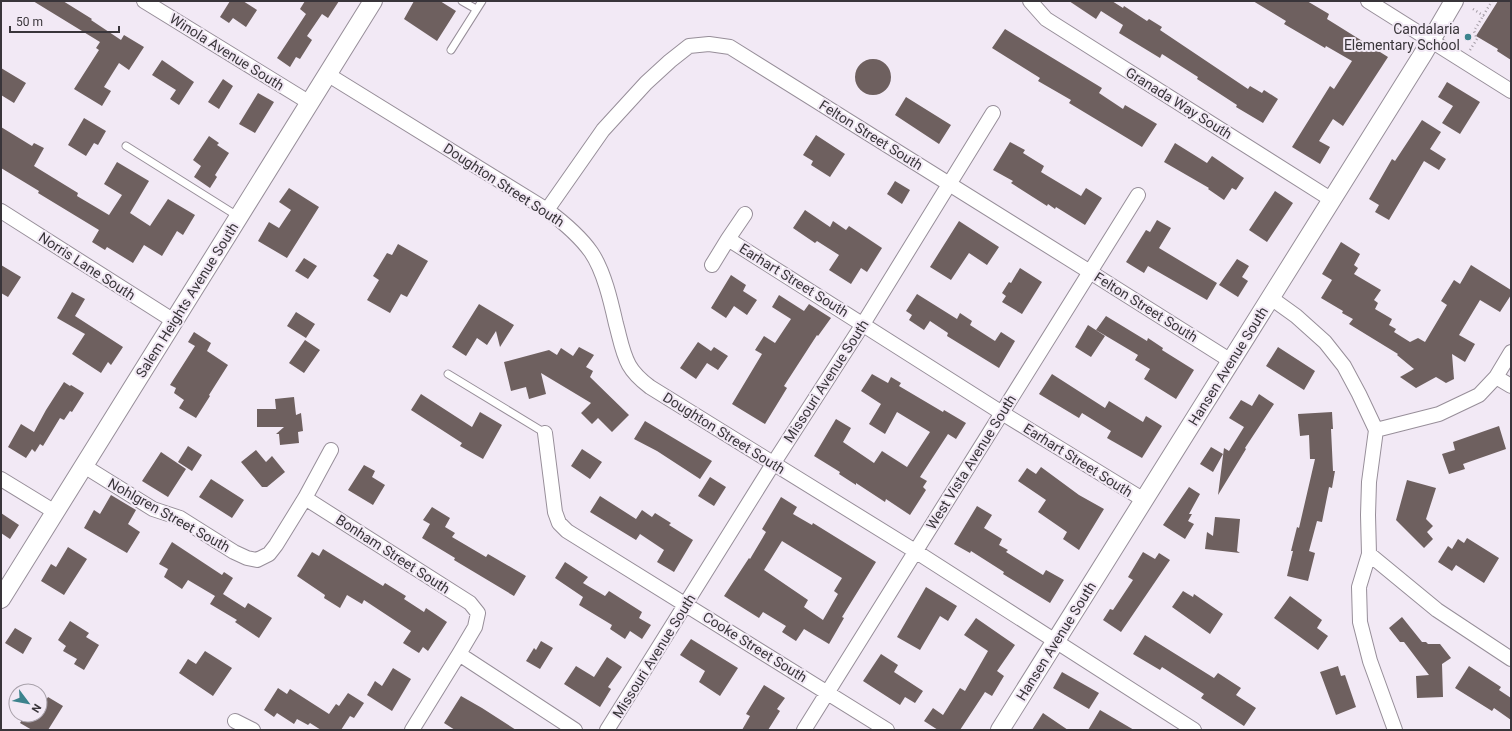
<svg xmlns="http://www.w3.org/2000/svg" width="1512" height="731" viewBox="0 0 1512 731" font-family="Roboto,sans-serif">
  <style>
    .building { fill: #6e605f; fill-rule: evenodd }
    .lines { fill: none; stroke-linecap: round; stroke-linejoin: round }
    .service-casing { stroke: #978e99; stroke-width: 9 }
    .minor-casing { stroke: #978e99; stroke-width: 16 }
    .tertiary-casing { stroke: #978e99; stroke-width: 20 }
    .path { stroke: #a39ca5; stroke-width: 2.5; stroke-dasharray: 1 3; stroke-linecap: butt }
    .service { stroke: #fff; stroke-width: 7 }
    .minor { stroke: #fff; stroke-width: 14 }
    .tertiary { stroke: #fff; stroke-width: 18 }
    .poi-dot { fill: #3c838d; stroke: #f2e9f5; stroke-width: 1.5 }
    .labels { text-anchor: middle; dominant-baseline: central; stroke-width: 4; stroke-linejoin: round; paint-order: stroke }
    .poi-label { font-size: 14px; fill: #39353a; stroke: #f2e9f5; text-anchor: end }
    .street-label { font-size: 14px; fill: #39353a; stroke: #f2e9f5 }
  </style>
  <rect width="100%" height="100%" fill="#f2e9f5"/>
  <path class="building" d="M 33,1 L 63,1 L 92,19 L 91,20 L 121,40 L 124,35 L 144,47 L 129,70 L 119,63 L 104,87 L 111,91 L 102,106 L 74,89 L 99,50 L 96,48 L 100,42 Z
    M 230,1 L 243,1 L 257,10 L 246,27 L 233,18 L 229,23 L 220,17 Z
    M 305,1 L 339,1 L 328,18 L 322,14 L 307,36 L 312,40 L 300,59 L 296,57 L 290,67 L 277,58 L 306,14 L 300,9 Z
    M 414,1 L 440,1 L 456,11 L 437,41 L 404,19 Z
    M 1069,1 L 1112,1 L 1123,8 L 1124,6 L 1147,21 L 1149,19 L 1162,27 L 1160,30 L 1248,89 L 1250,86 L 1262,93 L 1264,90 L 1278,99 L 1263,123 L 1236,107 L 1237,105 L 1197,79 L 1198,77 L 1162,54 L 1160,58 L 1119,33 L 1123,25 L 1101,11 L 1096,19 Z
    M 1253,1 L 1307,1 L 1329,14 L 1327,19 L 1388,57 L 1343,126 L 1333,119 L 1319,141 L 1330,147 L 1320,164 L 1292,147 L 1330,86 L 1334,89 L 1352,61 L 1326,46 L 1325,48 L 1284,24 L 1286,21 Z
    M 1498,1 L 1511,1 L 1511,60 L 1497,51 L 1498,49 L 1476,36 Z
    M 1005,29 L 1102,88 L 1099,93 L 1123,109 L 1125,105 L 1157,124 L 1142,147 L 1069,103 L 1071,100 L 1038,81 L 1040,78 L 992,48 Z
    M855 77a18 18 0 1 1 36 0a18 18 0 1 1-36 0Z
    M 162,60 L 194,82 L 179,105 L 170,99 L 176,90 L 152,75 Z
    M 1,68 L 26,83 L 14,103 L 1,95 Z
    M 223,79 L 233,86 L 219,109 L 208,102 Z
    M 1447,82 L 1480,102 L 1460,134 L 1442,123 L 1453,106 L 1438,97 Z
    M 258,93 L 274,102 L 255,133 L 239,124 Z
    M 906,97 L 951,125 L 939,144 L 895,115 Z
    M 84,118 L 106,131 L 98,145 L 94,143 L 86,156 L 68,145 Z
    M 1422,120 L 1441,132 L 1430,149 L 1446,159 L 1439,170 L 1424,161 L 1389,220 L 1375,212 L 1379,205 L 1369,199 L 1392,159 L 1395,161 Z
    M 1,127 L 32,146 L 34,143 L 44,148 L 34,166 L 78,193 L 77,196 L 109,215 L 122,195 L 104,184 L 117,162 L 149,181 L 130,213 L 150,226 L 168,199 L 195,215 L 183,235 L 177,231 L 162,256 L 144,245 L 133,263 L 107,247 L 105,250 L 92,242 L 99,230 L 38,193 L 39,191 L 1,168 Z
    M 816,135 L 845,154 L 830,177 L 811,165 L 813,161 L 803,155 Z
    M 209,136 L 219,143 L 217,145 L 229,153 L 215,175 L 217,177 L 210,188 L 194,177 L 201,166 L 193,160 Z
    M 1010,142 L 1025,150 L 1023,153 L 1044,166 L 1041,172 L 1081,196 L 1086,188 L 1102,198 L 1085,225 L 1056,207 L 1055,209 L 1048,204 L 1047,206 L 1011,183 L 1013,181 L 993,170 Z
    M 1175,143 L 1207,163 L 1212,156 L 1244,178 L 1236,190 L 1232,188 L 1224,200 L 1208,189 L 1209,188 L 1164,162 Z
    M 895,181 L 910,190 L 902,204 L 887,194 Z
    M 289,188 L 319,207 L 287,258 L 258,241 L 269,222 L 279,228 L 291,210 L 279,202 Z
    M 1275,191 L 1293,203 L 1267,242 L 1249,230 Z
    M 805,210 L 830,227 L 833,221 L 846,230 L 849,226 L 882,248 L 867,272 L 861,268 L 851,284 L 829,270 L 839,255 L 817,241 L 815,243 L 793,228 Z
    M 1157,220 L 1171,228 L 1159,248 L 1217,283 L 1207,300 L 1148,266 L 1144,273 L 1126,262 L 1146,230 L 1150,232 Z
    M 959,221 L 999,247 L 987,265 L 969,253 L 951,280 L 930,267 Z
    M 1341,242 L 1360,254 L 1354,265 L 1358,268 L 1354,274 L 1381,290 L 1374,300 L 1378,303 L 1375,309 L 1392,319 L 1389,325 L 1396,329 L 1394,332 L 1410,342 L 1418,338 L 1425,342 L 1447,305 L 1441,301 L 1454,280 L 1460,284 L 1471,265 L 1511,290 L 1511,295 L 1500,312 L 1480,300 L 1459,335 L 1475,344 L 1465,362 L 1452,354 L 1454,379 L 1446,383 L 1436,377 L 1416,388 L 1400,377 L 1414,369 L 1397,355 L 1398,354 L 1349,324 L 1353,319 L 1342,313 L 1343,311 L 1321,298 L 1332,280 L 1322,274 Z
    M 398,244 L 428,261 L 407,297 L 401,294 L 390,313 L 367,300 L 379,280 L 373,276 L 387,253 L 392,255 Z
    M 304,258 L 317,266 L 308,279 L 295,271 Z
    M 1237,259 L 1249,266 L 1242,277 L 1248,281 L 1238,297 L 1219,285 Z
    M 1,265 L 21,277 L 8,297 L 1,293 Z
    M 1020,268 L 1042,282 L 1022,314 L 1002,302 L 1006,296 L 1002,293 L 1009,282 L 1011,283 Z
    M 731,275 L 746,285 L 743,291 L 757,300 L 747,315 L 734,306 L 726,318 L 711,308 Z
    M 72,292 L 85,299 L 75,316 L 123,347 L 111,365 L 108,362 L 101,373 L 72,354 L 85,334 L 57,318 Z
    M 917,294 L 957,319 L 960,313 L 972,321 L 970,325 L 995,341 L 1001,332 L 1015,341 L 999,368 L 947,336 L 948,333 L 930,321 L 924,330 L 909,320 L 912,315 L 906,311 Z
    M 779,295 L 804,311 L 809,304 L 831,318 L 818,336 L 817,335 L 784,386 L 787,388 L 765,424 L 732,404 L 762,354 L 755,350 L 764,336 L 775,343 L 791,319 L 772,307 Z
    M 479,304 L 514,325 L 500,347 L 496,331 L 487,345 L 477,338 L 466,356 L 452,347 Z
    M 296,312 L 315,324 L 306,338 L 287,326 Z
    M 1106,316 L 1147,341 L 1148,338 L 1163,348 L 1162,350 L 1194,370 L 1176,399 L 1144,379 L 1150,369 L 1135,360 L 1138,355 L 1096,330 Z
    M 1088,325 L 1105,336 L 1091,357 L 1075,347 Z
    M 194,332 L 211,343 L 207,351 L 228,365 L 209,395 L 210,396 L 196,418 L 179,408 L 184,400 L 174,393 L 176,388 L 170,385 L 195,346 L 188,342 Z
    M 305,340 L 320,350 L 304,373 L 289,363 Z
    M 698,342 L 711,351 L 714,347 L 728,356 L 718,370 L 707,363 L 696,379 L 680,368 Z
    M 579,347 L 594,355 L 586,367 L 593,371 L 590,377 L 629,415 L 612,432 L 598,418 L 592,424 L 581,413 L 591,403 L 541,373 L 546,394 L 529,399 L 526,387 L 511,391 L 504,362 L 549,350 L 557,355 L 561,348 L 573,356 Z
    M 1278,347 L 1315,371 L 1304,390 L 1266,366 Z
    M 872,374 L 888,383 L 891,377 L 901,383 L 899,386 L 943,412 L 944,410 L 966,423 L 956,439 L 948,434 L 920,477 L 927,481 L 923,487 L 926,490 L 910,515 L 886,499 L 885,502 L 856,483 L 856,485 L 839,474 L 840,472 L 814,456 L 836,419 L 851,428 L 843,442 L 874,463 L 882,451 L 907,467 L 930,432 L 897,412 L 885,434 L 869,424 L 881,404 L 861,391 Z
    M 1052,374 L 1105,408 L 1109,401 L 1143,422 L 1146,416 L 1162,426 L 1142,458 L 1107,438 L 1111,431 L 1082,413 L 1079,418 L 1039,394 Z
    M 64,382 L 70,386 L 71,385 L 84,393 L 72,412 L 70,411 L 64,420 L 60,418 L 43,446 L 40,444 L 35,452 L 32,449 L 26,458 L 8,447 L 21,424 L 34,432 L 46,410 Z
    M 421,394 L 472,427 L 480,412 L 502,425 L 483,459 L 460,446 L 462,443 L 411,410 Z
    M 1259,394 L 1274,404 L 1245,448 L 1246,449 L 1218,495 L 1224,448 L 1229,451 L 1244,427 L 1229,418 L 1241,400 L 1252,406 Z
    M 294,397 L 296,415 L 301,413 L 303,431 L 298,432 L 299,443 L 280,445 L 279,434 L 276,434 L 284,427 L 257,427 L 257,409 L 276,409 L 275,399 Z
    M 1332,412 L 1333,429 L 1331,429 L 1333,471 L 1335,471 L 1332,488 L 1329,487 L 1322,522 L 1317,521 L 1309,551 L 1315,553 L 1308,581 L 1287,576 L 1293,551 L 1291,551 L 1297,527 L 1299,528 L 1315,459 L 1310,459 L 1309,435 L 1300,436 L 1298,414 Z
    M 645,421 L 712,461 L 700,479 L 657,451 L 634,439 Z
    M 1499,426 L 1506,449 L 1463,464 L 1465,469 L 1449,474 L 1442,454 L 1455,450 L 1453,442 Z
    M 188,446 L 202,455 L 192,471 L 178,462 Z
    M 1211,447 L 1223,454 L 1213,472 L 1200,464 Z
    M 582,449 L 602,462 L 590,479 L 571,466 Z
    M 256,450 L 266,462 L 272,456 L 285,472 L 267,487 L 262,487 L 241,462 Z
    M 161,452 L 186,469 L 168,497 L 142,481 Z
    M 364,465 L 375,471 L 372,477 L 385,485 L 373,505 L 348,490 Z
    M 1041,467 L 1079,495 L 1104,509 L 1079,550 L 1063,539 L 1067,532 L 1038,512 L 1046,500 L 1018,481 L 1027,468 L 1036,474 Z
    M 710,477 L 726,487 L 714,506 L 698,496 Z
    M 211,479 L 244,500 L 232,518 L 199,497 Z
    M 1407,480 L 1436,488 L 1426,519 L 1433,526 L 1427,532 L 1433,539 L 1424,548 L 1396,520 Z
    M 1189,487 L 1200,494 L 1189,514 L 1192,514 L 1188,521 L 1194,524 L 1185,539 L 1163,525 Z
    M 111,495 L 136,510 L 128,524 L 140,532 L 127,553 L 84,528 L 94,510 L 100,514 Z
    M 600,496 L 636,519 L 642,510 L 652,517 L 655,513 L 671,523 L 669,525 L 693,540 L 674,572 L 657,562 L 664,550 L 640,534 L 636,540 L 590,512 Z
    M 781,497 L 797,507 L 793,514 L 812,525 L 813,523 L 876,562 L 842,617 L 844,618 L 829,644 L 804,629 L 796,641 L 782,632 L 786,626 L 763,612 L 759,618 L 724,596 L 749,558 L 750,559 L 766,532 L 762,529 ZM 782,541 L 842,578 L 834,591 L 838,594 L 823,620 L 804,607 L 808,600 L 764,570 Z
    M 977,506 L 992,515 L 984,528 L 1002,539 L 999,545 L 1008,550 L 1006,552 L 1043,575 L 1046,570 L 1064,580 L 1050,603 L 1003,574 L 1004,572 L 971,551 L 970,553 L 954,544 Z
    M 432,507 L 450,518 L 445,527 L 455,533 L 452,537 L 486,557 L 488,554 L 526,576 L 514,596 L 454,560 L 455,558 L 422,538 L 430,524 L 423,520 Z
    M 1,513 L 19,525 L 10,539 L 1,533 Z
    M 1215,517 L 1240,519 L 1237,551 L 1240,553 L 1205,549 L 1207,532 L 1213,536 Z
    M 1467,538 L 1499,558 L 1484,583 L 1456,565 L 1452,571 L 1438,562 L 1448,546 L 1452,549 L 1458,539 L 1464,543 Z
    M 172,542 L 222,575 L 224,572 L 233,578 L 223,594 L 245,608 L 248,603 L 272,618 L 259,638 L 235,622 L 237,620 L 210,604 L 215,596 L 188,580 L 182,589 L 164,577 L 168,569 L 159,564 Z
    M 68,547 L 87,559 L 64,595 L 41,581 L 51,564 L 56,567 Z
    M 323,549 L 383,586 L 385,583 L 406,596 L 404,599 L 424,612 L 426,608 L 447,622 L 428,651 L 423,647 L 419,653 L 403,643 L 411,631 L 364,600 L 362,604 L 347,595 L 340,608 L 324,598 L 325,595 L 297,576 L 312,552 L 319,556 Z
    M 1143,552 L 1155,559 L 1159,553 L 1170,560 L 1121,632 L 1103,620 L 1110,609 L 1113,610 L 1133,580 L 1128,577 Z
    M 565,562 L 588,577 L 583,583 L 605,596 L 609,591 L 642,612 L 639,618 L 651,625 L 642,639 L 630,631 L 625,639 L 610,629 L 612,625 L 579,605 L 583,597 L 555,578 Z
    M 926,587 L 957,606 L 948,621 L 940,616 L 920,650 L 897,637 Z
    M 1183,591 L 1193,597 L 1194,594 L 1223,614 L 1210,634 L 1172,607 Z
    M 1290,596 L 1322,620 L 1317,628 L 1328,636 L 1318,650 L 1274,618 Z
    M 1402,617 L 1422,642 L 1426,642 L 1428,644 L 1440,644 L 1451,658 L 1442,664 L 1443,697 L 1417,698 L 1416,676 L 1429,675 L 1404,642 L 1400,642 L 1389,628 Z
    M 976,618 L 1015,645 L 997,671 L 1004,676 L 992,696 L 985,692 L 960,730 L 938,730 L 924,721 L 933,708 L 943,715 L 960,688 L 965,691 L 988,651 L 964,635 Z
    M 70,621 L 89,633 L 86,637 L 99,645 L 84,670 L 74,664 L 77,659 L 63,651 L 66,646 L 58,640 Z
    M 15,628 L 32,638 L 23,654 L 5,643 Z
    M 1145,635 L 1214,678 L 1218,673 L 1241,688 L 1236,695 L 1256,708 L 1244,726 L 1201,698 L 1204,694 L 1162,667 L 1160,670 L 1133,654 Z
    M 691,639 L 738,668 L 720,696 L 699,682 L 705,671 L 680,655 Z
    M 541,641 L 553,648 L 540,669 L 526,661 L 534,648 L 536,650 Z
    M 205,651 L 232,668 L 213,696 L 179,673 L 188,659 L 196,664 Z
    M 881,654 L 898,665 L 894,672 L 923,691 L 915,703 L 905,697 L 900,705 L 863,681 Z
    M 607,657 L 622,667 L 608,687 L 611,689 L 600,707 L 564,684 L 576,666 L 594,677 Z
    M 1338,666 L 1341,676 L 1345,675 L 1356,707 L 1336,715 L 1320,672 Z
    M 1469,666 L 1501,687 L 1499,690 L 1511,698 L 1511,720 L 1494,708 L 1492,711 L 1455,688 Z
    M 393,668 L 411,679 L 392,711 L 367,695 L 375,681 L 382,686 Z
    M 1062,672 L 1099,693 L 1089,709 L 1053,688 Z
    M 764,685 L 785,698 L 777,709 L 780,711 L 768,730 L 742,730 L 750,716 L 746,714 Z
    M 278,688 L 287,694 L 290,689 L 329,714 L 336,704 L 339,706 L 348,693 L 364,703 L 354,718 L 350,716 L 341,730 L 321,730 L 310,723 L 308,725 L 297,719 L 294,724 L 277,713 L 274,717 L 264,710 Z
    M 461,696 L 482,708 L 516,730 L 455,730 L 444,723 Z
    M 48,697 L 63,706 L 48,730 L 32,730 L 20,723 L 25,715 L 40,715 L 40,710 Z
    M 1100,710 L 1134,730 L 1088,730 Z
    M 1043,713 L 1068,730 L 1032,730 Z"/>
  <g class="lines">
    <g class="service-casing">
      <path id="service" d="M 462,1 L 476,9
        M 451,50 L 482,1
        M 126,146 L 239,217
        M 448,374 L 545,433"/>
    </g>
    <g class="minor-casing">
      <path id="minor" d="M 144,1 L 310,103
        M 1030,1 L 1046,19 L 1332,200
        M 1368,1 L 1511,91
        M 327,74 L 547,210 C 563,222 579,235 591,252 C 604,271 611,302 616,324 C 620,338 622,352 629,365 C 634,374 642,381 650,387 L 915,551 L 1194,730
        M 547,210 L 603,130 L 646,83 L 670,61 L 689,46 L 709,44 L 730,47 L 1090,272 L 1231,361
        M 1,211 L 174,321
        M 728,239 L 745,214
        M 712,265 L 728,239 L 1002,413 L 1144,500
        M 1271,298 L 1296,316 L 1325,342 L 1344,366 L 1359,394 L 1376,430 L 1369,482 L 1368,515 L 1369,554 L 1359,587 L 1360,622 L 1370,661 L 1395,730
        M 1496,377 L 1511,386
        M 1376,430 L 1439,414 L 1479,395 L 1496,377 L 1511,352
        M 545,433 L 555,512 L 559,523 L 567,531 L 887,730
        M 84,466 L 153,509 L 180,518 L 234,552 L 247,558 L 257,560 L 269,554 L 276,545 L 305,498 L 331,450
        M 1,479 L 55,512
        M 305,498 L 470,603 L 478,613 L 475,627 L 459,654 L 412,730
        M 1369,554 L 1437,610 L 1511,659
        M 459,654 L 575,730
        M 235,721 L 253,730
        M 607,730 L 773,464 L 863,324 L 993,113
        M 804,730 L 1138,195"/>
    </g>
    <g class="tertiary-casing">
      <path id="tertiary" d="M 1,599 L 373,1
        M 1000,730 L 1423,54 L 1454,1"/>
    </g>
    <path class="path" d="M 1473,9 L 1484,16
      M 1470,50 L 1477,39 L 1474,31 L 1492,1"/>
    <use href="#service" class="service"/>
    <use href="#minor" class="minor"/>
    <use href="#tertiary" class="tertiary"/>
  </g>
  <circle class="poi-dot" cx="1468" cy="37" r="4"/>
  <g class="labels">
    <g class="poi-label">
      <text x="1460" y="29">Candalaria<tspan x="1460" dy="16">Elementary School</tspan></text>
    </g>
    <g class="street-label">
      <text transform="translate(227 52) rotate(32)">Winola Avenue South</text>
      <text transform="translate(1179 103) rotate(32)">Granada Way South</text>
      <text transform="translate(871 135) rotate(32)">Felton Street South</text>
      <text transform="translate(504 185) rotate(33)">Doughton Street South</text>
      <text transform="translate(87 266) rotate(33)">Norris Lane South</text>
      <text transform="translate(794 280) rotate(32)">Earhart Street South</text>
      <text transform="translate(187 300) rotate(-58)">Salem Heights Avenue South</text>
      <text transform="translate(1146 307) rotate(32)">Felton Street South</text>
      <text transform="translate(1228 366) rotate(-58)">Hansen Avenue South</text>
      <text transform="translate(826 381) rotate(-57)">Missouri Avenue South</text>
      <text transform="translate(724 433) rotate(32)">Doughton Street South</text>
      <text transform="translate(1078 460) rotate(32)">Earhart Street South</text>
      <text transform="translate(971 462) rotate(-58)">West Vista Avenue South</text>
      <text transform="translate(169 515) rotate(29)">Nohlgren Street South</text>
      <text transform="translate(393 554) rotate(33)">Bonham Street South</text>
      <text transform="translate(1056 641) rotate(-58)">Hansen Avenue South</text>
      <text transform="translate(755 647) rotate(32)">Cooke Street South</text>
      <text transform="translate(654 656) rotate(-58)">Missouri Avenue South</text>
    </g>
  </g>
  <rect width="1512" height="731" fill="none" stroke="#39353a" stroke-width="4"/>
  <g transform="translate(28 703) rotate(122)"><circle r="19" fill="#f2e9f5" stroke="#a8a1aa"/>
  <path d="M0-3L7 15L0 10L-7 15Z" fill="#3c838d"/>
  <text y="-6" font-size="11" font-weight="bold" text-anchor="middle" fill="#39353a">N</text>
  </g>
  <path d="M10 26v6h109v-6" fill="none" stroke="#39353a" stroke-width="2"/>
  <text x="16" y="26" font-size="12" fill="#39353a" stroke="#f2e9f5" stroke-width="3" paint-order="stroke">50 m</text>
</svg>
